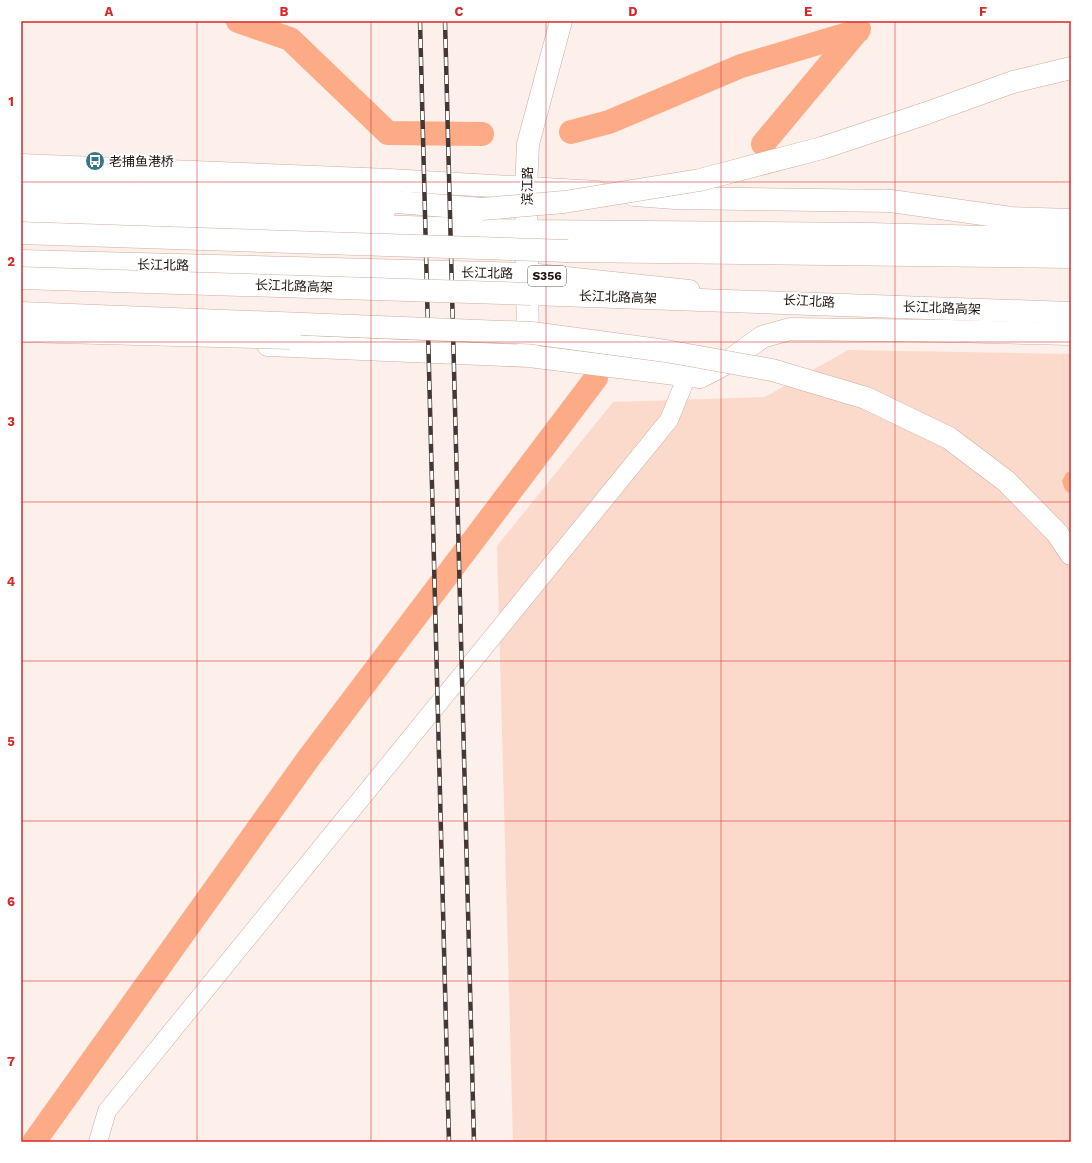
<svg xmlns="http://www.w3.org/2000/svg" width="1092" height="1163" viewBox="0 0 1092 1163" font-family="'Work Sans','Noto Sans SC',sans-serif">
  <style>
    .green { fill: #fcdacb }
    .water { fill: #fdaa86 }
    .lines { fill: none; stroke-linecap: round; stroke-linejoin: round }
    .canal { stroke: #fdaa86; stroke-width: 24 }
    .minor-casing { stroke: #cead9f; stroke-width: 19 }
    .tertiary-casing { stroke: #cead9f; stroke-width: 23 }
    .primary-casing { stroke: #cead9f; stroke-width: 23 }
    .trunk-casing { stroke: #cead9f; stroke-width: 23 }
    .motorway-casing { stroke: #cead9f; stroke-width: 23 }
    .minor { stroke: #fff; stroke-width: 18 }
    .tertiary { stroke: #fff; stroke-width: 22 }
    .primary { stroke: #fff; stroke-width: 22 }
    .trunk { stroke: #fff; stroke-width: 22 }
    .motorway { stroke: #fff; stroke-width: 22 }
    .rail-casing { stroke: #443833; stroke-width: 4.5 }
    .rail { stroke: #fff; stroke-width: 3; stroke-dasharray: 9; stroke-linecap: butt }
    .trunk-bridge-casing { stroke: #cead9f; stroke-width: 23; stroke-linecap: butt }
    .motorway-bridge-casing { stroke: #cead9f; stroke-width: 23; stroke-linecap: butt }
    .trunk-bridge { stroke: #fff; stroke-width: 22 }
    .motorway-bridge { stroke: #fff; stroke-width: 22 }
    .grid { fill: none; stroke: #d62828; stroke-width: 1; stroke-opacity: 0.55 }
    .labels { text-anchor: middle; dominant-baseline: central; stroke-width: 4; stroke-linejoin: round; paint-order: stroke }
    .shield { fill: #fff; stroke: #635a57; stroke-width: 1 }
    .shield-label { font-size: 12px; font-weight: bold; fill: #20140f }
    .poi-label { font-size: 13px; fill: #20140f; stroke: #fff; text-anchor: start }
    .street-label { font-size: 13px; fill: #20140f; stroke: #fff }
    .neatline { fill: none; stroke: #d62828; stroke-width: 1.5 }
    .grid-label { font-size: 13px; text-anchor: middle; font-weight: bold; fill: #d62828 }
  </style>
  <rect width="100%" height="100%" fill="#fdefe9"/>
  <path class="green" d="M 848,350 L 1071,354 L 1071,1142 L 513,1142 L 497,546 L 613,402 L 765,397 Z"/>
  <path class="water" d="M 1071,471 L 1071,494 L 1065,490 L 1062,481 L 1066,473 Z"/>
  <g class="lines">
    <path class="canal" d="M 238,21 L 290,39 L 388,133 L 482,134
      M 571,132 L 609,122 L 741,66 L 858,31
      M 763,144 L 859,29
      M 34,1142 L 308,759 L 596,378"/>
    <g class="minor-casing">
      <path id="minor" d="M 98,1142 L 107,1111 L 669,420 L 687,376"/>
    </g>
    <g class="tertiary-casing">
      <path id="tertiary" d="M 21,165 L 389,180 L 597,192
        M 634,195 L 675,198 L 891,201 L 1011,218 L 1071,220
        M 268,345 L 529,356 L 700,377 L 725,364 L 762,337 L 790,329 L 948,331 L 1071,334
        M 528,351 L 526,187 L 528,144 L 561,21"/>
    </g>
    <g class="primary-casing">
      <path id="primary" d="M 21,214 L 527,231 L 869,234 L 1071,239
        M 21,261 L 528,274 L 689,291"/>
    </g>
    <g class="trunk-casing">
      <path id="trunk" d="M 21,199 L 385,209
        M 568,251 L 1071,257
        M 531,294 L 1071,313"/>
    </g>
    <g class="motorway-casing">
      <path id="motorway" d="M 924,114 L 1013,82 L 1071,68
        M 21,185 L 141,191 L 299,194 L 482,209
        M 1057,533 L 1071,554"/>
    </g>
    <use href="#minor" class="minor"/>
    <use href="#tertiary" class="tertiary"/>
    <use href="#primary" class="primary"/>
    <use href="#trunk" class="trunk"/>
    <use href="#motorway" class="motorway"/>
    <g class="rail-casing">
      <path id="rail" d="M 420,21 L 449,1142
        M 445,21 L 474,1142"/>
    </g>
    <use href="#rail" class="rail"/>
    <g class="trunk-bridge-casing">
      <path id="trunk-bridge" d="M 21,233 L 568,251
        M 21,278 L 531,294"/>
    </g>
    <g class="motorway-bridge-casing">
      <path id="motorway-bridge" d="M 482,209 L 564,202 L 700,180 L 822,148 L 924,114
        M 21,313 L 532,333 L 666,351 L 772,370 L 866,398 L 949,438 L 1006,481 L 1057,533
        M 21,331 L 290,338"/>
    </g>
    <use href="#trunk-bridge" class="trunk-bridge"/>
    <use href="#motorway-bridge" class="motorway-bridge"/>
  </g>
  <path class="grid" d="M 197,21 L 197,1142M 371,21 L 371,1142M 546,21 L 546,1142M 721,21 L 721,1142M 895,21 L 895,1142M 21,182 L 1071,182M 21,342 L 1071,342M 21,502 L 1071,502M 21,661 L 1071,661M 21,821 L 1071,821M 21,981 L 1071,981"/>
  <defs>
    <g id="bus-disc" transform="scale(1)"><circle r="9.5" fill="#37758b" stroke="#fff"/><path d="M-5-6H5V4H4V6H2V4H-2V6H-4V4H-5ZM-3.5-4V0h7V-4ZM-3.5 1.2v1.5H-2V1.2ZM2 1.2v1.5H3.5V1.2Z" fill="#fff"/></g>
  </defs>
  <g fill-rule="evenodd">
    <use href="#bus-disc" x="95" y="161"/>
  </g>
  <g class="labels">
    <rect class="shield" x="528" y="266" width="38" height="20" rx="3"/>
    <g class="shield-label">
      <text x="547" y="276">S356</text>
    </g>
    <g class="poi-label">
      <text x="109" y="161">老捕鱼港桥</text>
    </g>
    <g class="street-label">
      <text transform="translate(527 186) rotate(-90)">滨江路</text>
      <text transform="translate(163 265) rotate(1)">长江北路</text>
      <text transform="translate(487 273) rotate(1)">长江北路</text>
      <text transform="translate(294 286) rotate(2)">长江北路高架</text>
      <text transform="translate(618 297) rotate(2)">长江北路高架</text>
      <text transform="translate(809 301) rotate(3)">长江北路</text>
      <text transform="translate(942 308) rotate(2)">长江北路高架</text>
    </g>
  </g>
  <rect width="1092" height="1163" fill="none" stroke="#ffffff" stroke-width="44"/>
  <rect x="22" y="22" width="1048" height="1119" class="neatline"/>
  <g class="grid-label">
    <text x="109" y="16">A</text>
    <text x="284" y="16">B</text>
    <text x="459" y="16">C</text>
    <text x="633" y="16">D</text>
    <text x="808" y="16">E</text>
    <text x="983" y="16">F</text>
    <text x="11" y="106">1</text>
    <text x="11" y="266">2</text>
    <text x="11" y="426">3</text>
    <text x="11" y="586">4</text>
    <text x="11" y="746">5</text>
    <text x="11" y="906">6</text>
    <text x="11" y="1066">7</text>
  </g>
</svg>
